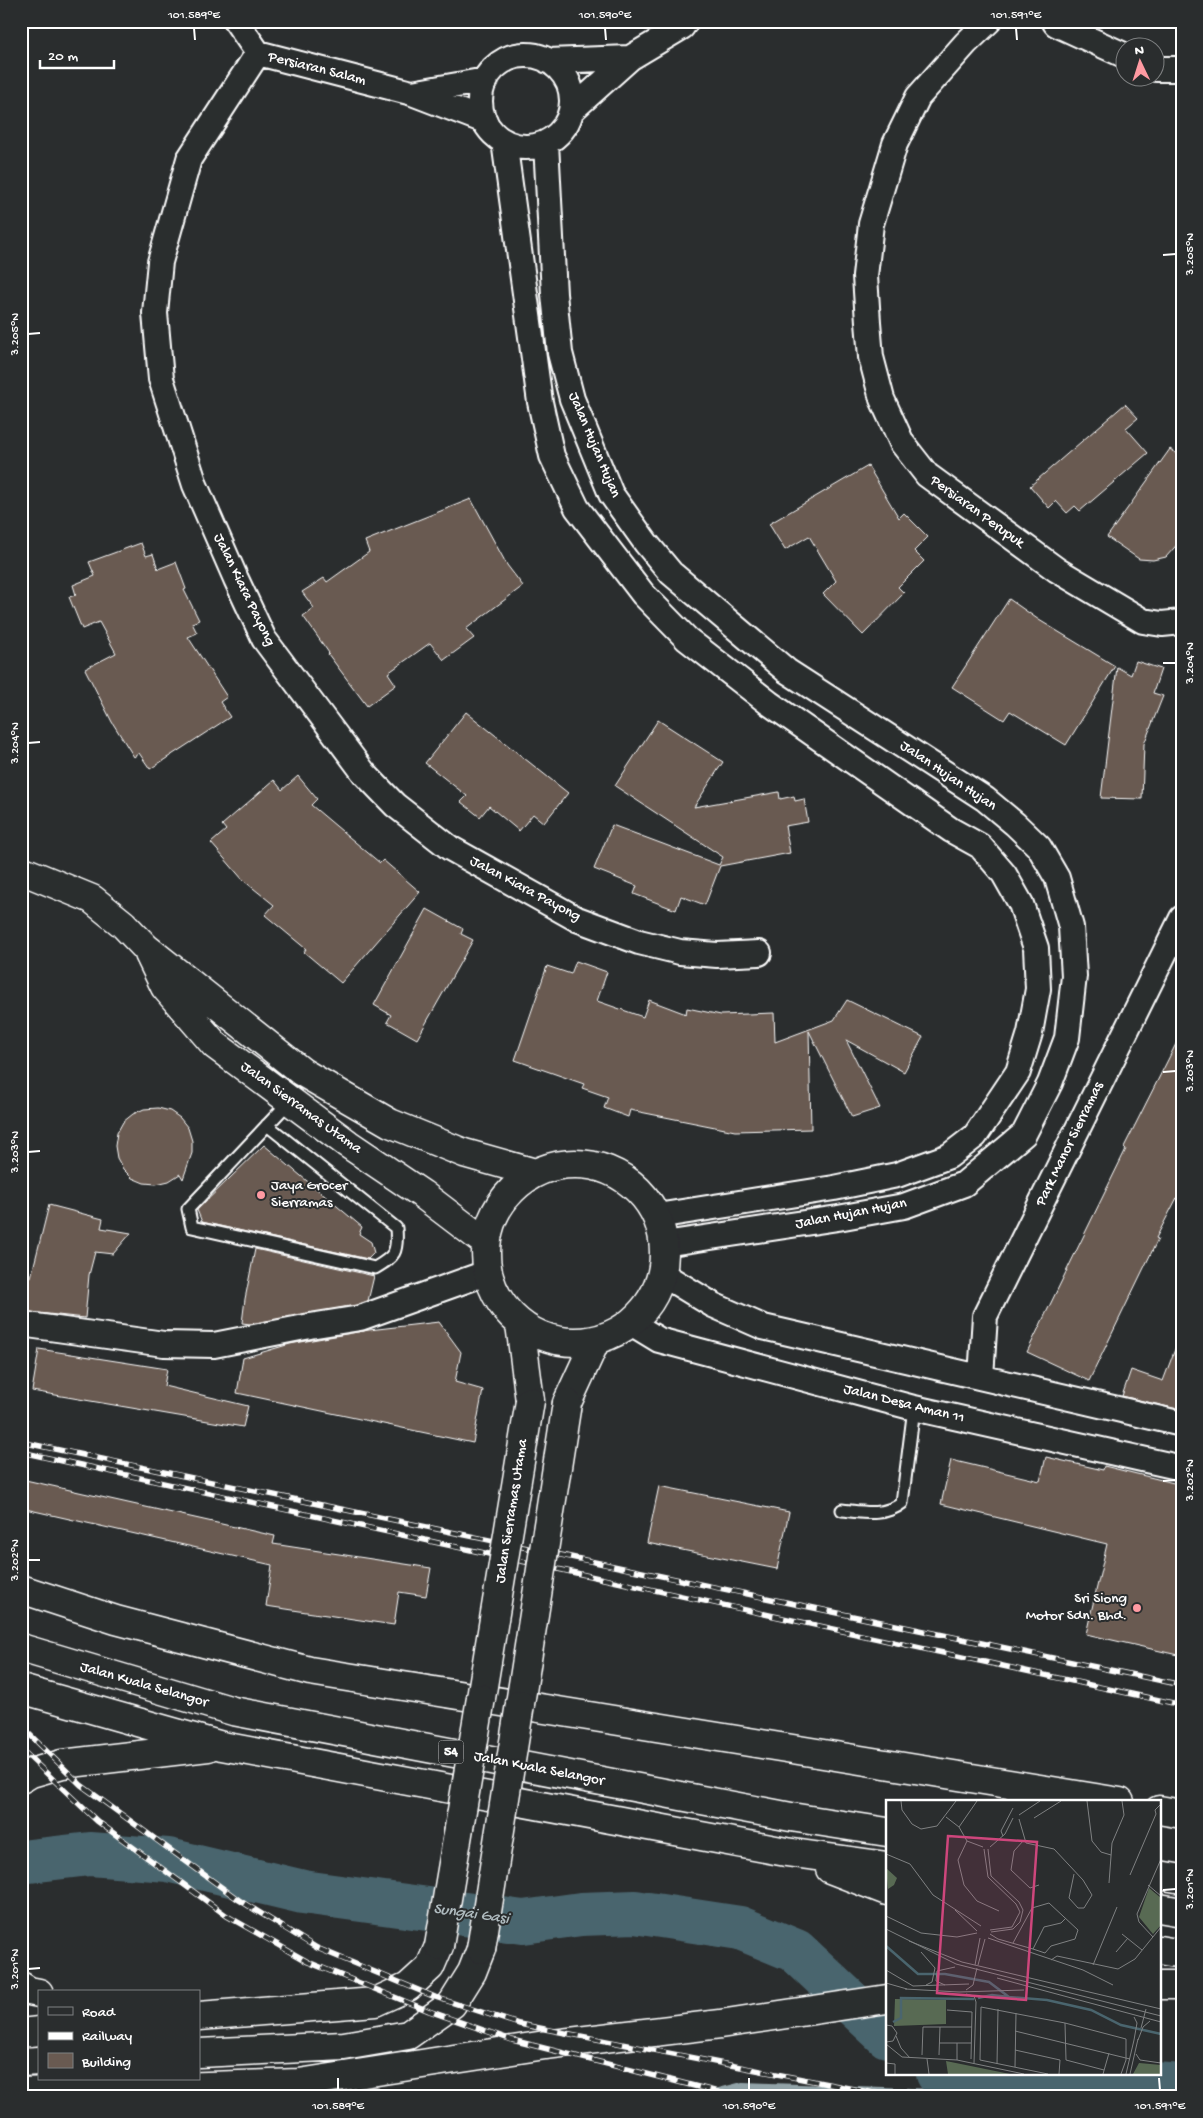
<svg xmlns="http://www.w3.org/2000/svg" width="1203" height="2118" viewBox="0 0 1203 2118" font-family="'Gochi Hand',sans-serif">
  <style>
    .lines { fill: none; stroke-linecap: round; stroke-linejoin: round }
    .stream { stroke: #92a3a8; stroke-width: 8 }
    .river { stroke: #4a656e; stroke-width: 44 }
    .building { fill: #695a51; stroke: #fff }
    .lane-casing { stroke: #fff; stroke-width: 15 }
    .street-casing { stroke: #fff; stroke-width: 28 }
    .secondary-casing { stroke: #fff; stroke-width: 31 }
    .highway-casing { stroke: #fff; stroke-width: 31 }
    .lane { stroke: #2a2d2e; stroke-width: 11 }
    .street { stroke: #2a2d2e; stroke-width: 24 }
    .secondary { stroke: #2a2d2e; stroke-width: 28 }
    .highway { stroke: #2a2d2e; stroke-width: 28 }
    .rail-casing { stroke: #fff; stroke-width: 5.5 }
    .rail { stroke: #2a2d2e; stroke-width: 4; stroke-dasharray: 11; stroke-linecap: butt }
    .secondary-bridge-casing { stroke: #fff; stroke-width: 31; stroke-linecap: butt }
    .highway-bridge-casing { stroke: #fff; stroke-width: 31; stroke-linecap: butt }
    .secondary-bridge { stroke: #2a2d2e; stroke-width: 28 }
    .highway-bridge { stroke: #2a2d2e; stroke-width: 28 }
    .ticks { fill: none; stroke: #fff; stroke-width: 2 }
    .poi-dot { fill: #ff9aa2; stroke: #2a2d2e; stroke-width: 2 }
    .labels { text-anchor: middle; dominant-baseline: central; stroke-width: 4; stroke-linejoin: round; paint-order: stroke }
    .shield { fill: #2a2d2e; stroke: #bfc0c0; stroke-width: 1 }
    .shield-label { font-size: 14px; font-weight: bold; fill: #fff }
    .street-label { font-size: 15px; fill: #fff; stroke: #2a2d2e }
    .poi-label { font-size: 15px; fill: #fff; stroke: #2a2d2e; text-anchor: start }
    .water-label { font-size: 16px; font-style: italic; fill: #aebabe; stroke: #2a2d2e }
    .inset-river { fill: none; stroke: #4a656e; stroke-width: 2.5 }
    .inset-road { fill: none; stroke: #7f8182; stroke-width: 1 }
    .view { fill: #ce467c; fill-opacity: 0.15; stroke: #ce467c; stroke-width: 2.5 }
    .inset-edge { fill: none; stroke: #fff; stroke-width: 2.5 }
    .neatline { fill: none; stroke: #fff; stroke-width: 2 }
    .ticks-label { font-size: 12px; text-anchor: middle; fill: #fff }
  </style>
  <rect width="100%" height="100%" fill="#2a2d2e"/>
  <filter id="ink" filterUnits="userSpaceOnUse"><feTurbulence type="fractalNoise" baseFrequency=".02" numOctaves="2"/><feDisplacementMap in="SourceGraphic" scale="10" xChannelSelector="R" yChannelSelector="G"/><feConvolveMatrix kernelMatrix="1 2 1 2 8 2 1 2 1" color-interpolation-filters="sRGB"/></filter>
  <g filter="url(#ink)">
    <g class="lines">
      <path class="stream" d="M 700,2097 L 743,2086 L 968,2094"/>
      <path class="river" d="M 21,1862 L 90,1854 L 168,1860 L 303,1892 L 523,1922 L 581,1914 L 635,1912 L 740,1928 L 796,1951 L 887,2036
        M 938,2074 L 968,2094 L 1059,2092 L 1141,2083 L 1182,2086"/>
    </g>
    <path class="building" d="M 1125,404 L 1138,418 L 1126,428 L 1148,453 L 1080,511 L 1075,506 L 1067,513 L 1056,501 L 1049,508 L 1030,486 Z
      M 1170,449 L 1182,457 L 1182,539 L 1166,557 L 1153,560 L 1139,559 L 1107,537 Z
      M 868,466 L 899,518 L 904,513 L 928,537 L 914,551 L 924,561 L 898,587 L 904,593 L 863,635 L 823,594 L 836,581 L 809,536 L 785,550 L 769,524 Z
      M 471,499 L 507,565 L 523,586 L 466,629 L 474,638 L 444,660 L 430,643 L 388,673 L 396,685 L 367,706 L 328,654 L 329,653 L 303,616 L 314,608 L 302,592 L 324,578 L 327,582 L 369,552 L 365,541 Z
      M 141,543 L 146,556 L 153,554 L 158,569 L 176,562 L 186,589 L 184,590 L 199,620 L 192,623 L 197,633 L 188,637 L 227,697 L 220,702 L 230,717 L 150,769 L 139,753 L 134,757 L 112,722 L 85,669 L 116,653 L 99,622 L 82,629 L 69,597 L 76,595 L 73,585 L 95,576 L 89,562 Z
      M 1009,599 L 1039,620 L 1115,666 L 1066,745 L 1010,711 L 1004,720 L 952,687 Z
      M 1136,661 L 1161,669 L 1153,693 L 1163,696 L 1144,744 L 1142,799 L 1101,798 L 1117,667 L 1131,675 Z
      M 466,712 L 568,793 L 544,823 L 533,814 L 519,831 L 489,806 L 480,817 L 461,802 L 467,796 L 425,763 Z
      M 658,720 L 723,762 L 694,807 L 779,792 L 780,799 L 794,796 L 795,801 L 804,799 L 808,822 L 785,826 L 790,853 L 720,866 L 705,905 L 681,896 L 676,910 L 634,894 L 637,886 L 594,869 L 612,825 L 719,865 L 723,857 L 615,786 Z
      M 298,776 L 317,799 L 311,805 L 380,863 L 383,860 L 420,892 L 341,983 L 304,952 L 306,949 L 265,915 L 274,905 L 243,880 L 211,843 L 226,830 L 222,825 L 274,780 L 282,790 Z
      M 427,909 L 463,929 L 461,934 L 473,940 L 417,1039 L 387,1022 L 391,1015 L 374,1005 Z
      M 576,961 L 607,972 L 597,1001 L 643,1017 L 649,1000 L 686,1014 L 687,1008 L 721,1015 L 774,1013 L 775,1042 L 834,1020 L 847,1000 L 923,1037 L 904,1072 L 846,1040 L 880,1108 L 852,1117 L 809,1031 L 811,1129 L 735,1131 L 630,1110 L 628,1117 L 604,1108 L 608,1097 L 582,1088 L 584,1084 L 515,1060 L 547,966 L 571,974 Z
      M 1182,1032 L 1182,1188 L 1156,1238 L 1158,1239 L 1089,1381 L 1027,1352 L 1126,1149 L 1124,1147 Z
      M 158,1108 L 170,1111 L 180,1118 L 188,1128 L 192,1141 L 192,1153 L 183,1179 L 180,1174 L 169,1181 L 156,1184 L 144,1183 L 132,1178 L 123,1169 L 117,1158 L 115,1146 L 117,1133 L 123,1122 L 133,1114 L 144,1109 Z
      M 264,1145 L 362,1227 L 359,1234 L 371,1242 L 374,1253 L 368,1259 L 202,1222 L 197,1210 Z
      M 49,1205 L 103,1219 L 101,1228 L 131,1233 L 113,1254 L 95,1252 L 89,1275 L 85,1318 L 21,1311 L 21,1276 L 31,1277 Z
      M 255,1249 L 374,1276 L 368,1301 L 357,1305 L 250,1324 L 242,1323 L 245,1299 Z
      M 439,1322 L 461,1352 L 455,1382 L 483,1390 L 473,1443 L 237,1393 L 243,1358 L 290,1344 L 312,1340 L 369,1330 Z
      M 1180,1336 L 1182,1337 L 1182,1395 L 1177,1409 L 1122,1396 L 1131,1370 L 1163,1381 Z
      M 39,1349 L 167,1369 L 164,1386 L 248,1406 L 243,1427 L 32,1391 Z
      M 1046,1457 L 1103,1470 L 1104,1466 L 1182,1485 L 1182,1656 L 1086,1634 L 1107,1544 L 941,1504 L 951,1460 L 1040,1481 Z
      M 21,1479 L 275,1536 L 273,1544 L 431,1568 L 426,1596 L 399,1592 L 394,1625 L 266,1606 L 272,1565 L 21,1508 Z
      M 659,1486 L 789,1512 L 777,1569 L 647,1543 Z"/>
    <g class="lines">
      <g class="lane-casing">
        <path id="lane" d="M 267,1125 L 396,1228 C 398,1253 395,1256 375,1268 L 192,1227 L 188,1209 C 222,1173 256,1137 290,1101
          M 842,1510 C 863,1512 884,1517 902,1503 L 914,1408"/>
      </g>
      <g class="street-casing">
        <path id="street" d="M 236,21 L 258,53 L 412,93 L 485,121
          M 989,21 L 966,43 L 918,97 L 895,144 L 871,224 L 865,276 L 868,322 L 871,357 L 882,399 L 902,443 L 927,475 L 1057,570 L 1143,621 L 1162,624 L 1182,622
          M 1054,21 L 1056,24 L 1126,56
          M 258,53 L 189,159 L 160,262 L 155,313 L 161,379 L 195,485 L 236,579 L 264,639 L 364,773 L 395,805 L 450,848 L 577,919 L 639,942 L 680,952 L 717,955 L 759,953
          M480 101a46 46 0 1 1 92 0a46 46 0 1 1-92 0Z
          M 548,61 L 630,58
          M 1156,69 L 1182,69
          M 412,93 L 486,80
          M 572,110 L 630,58 L 682,27 L 686,21
          M 504,141 L 540,402 L 552,456 L 577,508 L 643,594 L 687,639 L 769,703 L 951,830 L 980,846 L 1004,874 L 1021,904 L 1036,948 L 1038,989 L 1030,1033 L 1018,1072 L 975,1136 L 949,1156 L 897,1175 L 834,1188 L 657,1216
          M 546,143 L 554,294 L 560,353 L 572,399 L 611,494 L 646,543 L 671,573 L 787,671 L 985,799 L 1015,824 L 1039,847 L 1057,878 L 1071,927 L 1074,976 L 1067,1038 L 1050,1083 L 1024,1134 L 964,1184 L 904,1206 L 838,1218 L 664,1244
          M 662,1274 L 713,1305 L 763,1327 L 1182,1424
          M 631,1323 L 659,1340 L 914,1408 L 1182,1468
          M 21,1324 L 164,1344 L 214,1345 L 310,1326 L 360,1318 L 486,1273
          M 981,1377 L 985,1316 L 1182,918"/>
      </g>
      <g class="secondary-casing">
        <path id="secondary" d="M 21,870 L 92,899 L 123,924 L 146,948 L 302,1072 L 390,1123 L 464,1153 L 535,1173
          M 149,954 L 165,987 L 215,1045 L 348,1144 L 422,1194 L 485,1242
          M486 1253a89 89 0 1 1 178 0a89 89 0 1 1-178 0Z
          M 520,1324 L 530,1401
          M 567,1403 L 596,1340"/>
      </g>
      <g class="highway-casing">
        <path id="highway" d="M 21,1589 L 116,1620 L 310,1671 L 1120,1802
          M 21,1648 L 233,1711 L 791,1817 L 887,1832
          M 21,1689 L 222,1746 L 786,1852 L 887,1866
          M 21,1779 L 31,1773 L 62,1764 L 208,1747
          M 1159,1810 L 1182,1814
          M 830,1869 L 887,1891
          M 1159,1875 L 1182,1879
          M 1159,1908 L 1182,1912
          M 1159,1950 L 1182,1954
          M 1159,1985 L 1182,1985
          M 21,1986 L 29,1991 L 39,1993
          M 199,2016 L 375,2002 L 408,1987 L 430,1967 L 439,1946
          M 21,2033 L 39,2031
          M 199,2053 L 344,2046 L 408,2035 L 452,2004 L 472,1972 L 481,1949
          M 21,2062 L 39,2061
          M 21,2092 L 299,2083 L 545,2045 L 720,2024 L 887,1999"/>
      </g>
      <use href="#lane" class="lane"/>
      <use href="#street" class="street"/>
      <use href="#secondary" class="secondary"/>
      <use href="#highway" class="highway"/>
      <g class="rail-casing">
        <path id="rail" d="M 21,1442 L 1182,1685
          M 21,1452 L 1182,1705
          M 21,1726 L 81,1785 L 239,1900 L 317,1948 L 435,1997 L 519,2024 L 895,2097
          M 21,1749 L 97,1821 L 227,1916 L 308,1962 L 429,2011 L 512,2040 L 738,2097"/>
      </g>
      <use href="#rail" class="rail"/>
      <g class="secondary-bridge-casing">
        <path id="secondary-bridge" d="M 481,1698 L 530,1401
          M 520,1704 L 567,1403"/>
      </g>
      <g class="highway-bridge-casing">
        <path id="highway-bridge" d="M 439,1946 L 481,1698
          M 481,1949 L 520,1704"/>
      </g>
      <use href="#secondary-bridge" class="secondary-bridge"/>
      <use href="#highway-bridge" class="highway-bridge"/>
    </g>
  </g>
  <path class="ticks" d="M 194,28 L 195,40M 605,28 L 606,40M 1016,28 L 1017,40M 1163,255 L 1176,254M 28,334 L 40,333M 1163,663 L 1176,663M 28,743 L 40,742M 1163,1072 L 1176,1071M 28,1152 L 40,1151M 1163,1481 L 1176,1480M 28,1560 L 40,1560M 1163,1890 L 1176,1889M 28,1969 L 40,1968M 338,2078 L 338,2090M 749,2078 L 749,2090M 1159,2078 L 1160,2090"/>
  <g class="poi-dot">
    <circle cx="261" cy="1195" r="5"/>
    <circle cx="1137" cy="1608" r="5"/>
  </g>
  <g class="labels">
    <rect class="shield" x="438.5" y="1740.5" width="25" height="23" rx="4"/>
    <g class="shield-label">
      <text x="451" y="1752">54</text>
    </g>
    <g class="street-label">
      <text transform="translate(317 69) rotate(14)">Persiaran Salam</text>
      <text transform="translate(594 445) rotate(67)">Jalan Hujan Hujan</text>
      <text transform="translate(977 512) rotate(36)">Persiaran Perupuk</text>
      <text transform="translate(244 590) rotate(64)">Jalan Kiara Payong</text>
      <text transform="translate(948 776) rotate(34)">Jalan Hujan Hujan</text>
      <text transform="translate(525 889) rotate(28)">Jalan Kiara Payong</text>
      <text transform="translate(301 1108) rotate(36)">Jalan Sierramas Utama</text>
      <text transform="translate(1070 1144) rotate(-64)">Park Manor Sierramas</text>
      <text transform="translate(851 1214) rotate(-11)">Jalan Hujan Hujan</text>
      <text transform="translate(904 1404) rotate(14)">Jalan Desa Aman 11</text>
      <text transform="translate(512 1511) rotate(-81)">Jalan Sierramas Utama</text>
      <text transform="translate(144 1685) rotate(16)">Jalan Kuala Selangor</text>
      <text transform="translate(539 1769) rotate(11)">Jalan Kuala Selangor</text>
    </g>
    <g class="poi-label">
      <text x="271" y="1186">Jaya Grocer<tspan x="271" dy="17">Sierramas</tspan></text>
      <text x="1127" y="1599" text-anchor="end">Sri Siong<tspan x="1127" dy="17">Motor Sdn. Bhd.</tspan></text>
    </g>
    <g class="water-label">
      <text transform="translate(471 1915) rotate(8)">Sungai Gasi</text>
    </g>
  </g>
  <g transform="translate(886 1800)">
    <rect width="275" height="275" fill="#2a2d2e"/>
    <path d="M 0,68 L 11,78 L 8,85 L 2,89 ZM 263,88 L 275,98 L 275,125 L 267,134 L 253,117 ZM 9,199 L 60,200 L 60,224 L 8,226 ZM 60,261 L 124,274 L 62,274 ZM 253,263 L 275,265 L 275,274 L 247,274 Z" fill="#586a53"/>
    <path class="inset-river" d="M 0,146 L 32,174 L 59,174 L 103,182 L 123,197 L 161,200 L 205,210 L 235,225 L 275,234M 92,198 L 106,195 L 123,197M 7,222 L 15,218 L 15,198 L 88,199"/>
    <path class="inset-road" d="M 15,1 L 16,10 L 26,24 L 35,29 L 51,26 L 70,1M 201,1 L 206,41 L 215,52 L 225,55M 133,15 L 154,1M 60,17 L 73,27 L 81,41 L 97,47M 148,18 L 175,1M 133,19 L 140,43 L 168,49 L 197,80 L 206,95 L 198,108 L 192,108 L 183,98 L 188,74M 73,27 L 91,1M 117,36 L 115,31 L 127,8M 138,40 L 128,51 L 125,70 L 144,88 L 153,85M 81,41 L 72,60 L 78,85 L 91,101 L 113,111M 104,47 L 119,34 L 127,18M 98,49 L 102,77 L 130,104 L 134,112 L 126,127 L 104,130M 102,49 L 105,76 L 133,102 L 137,110 L 134,122 L 127,129 L 105,132M 0,54 L 24,64 L 47,95 L 95,126M 244,75 L 270,14 L 269,10 L 275,4M 223,83 L 226,43 L 238,15 L 236,1M 262,85 L 275,96M 69,110 L 91,131M 0,116 L 35,133 L 71,137 L 91,133M 0,129 L 70,164 L 275,216M 104,134 L 112,139 L 147,149 L 159,153 L 165,146 L 189,139 L 192,130 L 163,103 L 146,108 L 127,143M 236,134 L 256,150M 267,137 L 253,122 L 251,114 L 275,59M 102,138 L 197,170 L 227,185M 23,141 L 76,162 L 275,209M 147,149 L 158,127 L 175,123 L 180,118M 35,152 L 49,168 L 46,182 L 40,185M 230,152 L 242,138M 165,160 L 171,156 L 232,169 L 249,159 L 275,127M 89,165 L 94,138M 92,165 L 99,139M 207,165 L 231,107M 0,170 L 27,186 L 83,184M 111,178 L 275,222M 0,183 L 21,189M 59,185 L 50,181 L 51,171 L 69,167M 19,189 L 73,192 L 138,190M 80,190 L 87,185 L 91,168M 80,194 L 88,196 L 90,202 L 88,263M 61,210 L 86,212 L 85,259M 248,217 L 251,223 L 248,240M 179,223 L 180,260 L 218,270M 0,225 L 6,226 L 11,233 L 7,241 L 0,242M 255,228 L 260,209M 129,231 L 244,259M 10,236 L 15,248 L 24,258M 252,240 L 257,227 L 264,221M 53,243 L 85,243M 0,244 L 16,257 L 71,260 L 138,274M 129,250 L 174,260 L 173,274M 250,254 L 254,260 L 275,263M 36,255 L 37,227 L 86,227M 53,255 L 54,227M 41,259 L 43,274M 71,260 L 71,243M 0,263 L 9,264 L 9,274M 111,264 L 112,209M 129,267 L 130,213M 162,274 L 94,260 L 95,207 L 179,223 L 240,239 L 240,260 L 235,274M 217,274 L 223,253M 240,274 L 248,240M 244,274 L 252,239"/>
    <path class="view" d="M 62,36 L 151,42 L 140,200 L 51,193 Z"/>
    <rect width="275" height="275" class="inset-edge"/>
  </g>
  <rect width="1203" height="2118" fill="none" stroke="#2a2d2e" stroke-width="55"/>
  <rect x="38" y="1990" width="162" height="90" fill="#2a2d2e" stroke="#7f8182"/>
  <rect x="48" y="2007" width="25" height="8" fill="#2a2d2e" stroke="#7f8182"/>
  <text x="82" y="2016" font-size="15" fill="#ffffff">Road</text>
  <rect x="48" y="2032" width="25" height="8" fill="#ffffff" stroke="#7f8182"/>
  <text x="82" y="2040" font-size="15" fill="#ffffff">Railway</text>
  <rect x="48" y="2053" width="25" height="15" fill="#695a51" stroke="#7f8182"/>
  <text x="82" y="2066" font-size="15" fill="#ffffff">Building</text>
  <g transform="translate(1140 62) rotate(356)"><circle r="24" fill="#2a2d2e" stroke="#7f8182"/>
  <path d="M0-4L9 19L0 12L-9 19Z" fill="#ff9aa2"/>
  <text y="-8" font-size="14" font-weight="bold" text-anchor="middle" fill="#ffffff">N</text>
  </g>
  <path d="M40 60v8h74v-8" fill="none" stroke="#ffffff" stroke-width="2.5"/>
  <text x="48" y="60" font-size="15" fill="#ffffff" stroke="#2a2d2e" stroke-width="4" paint-order="stroke">20 m</text>
  <rect x="28" y="28" width="1148" height="2062" class="neatline"/>
  <g class="ticks-label">
    <text x="194" y="18">101.589°E</text>
    <text x="605" y="18">101.590°E</text>
    <text x="1016" y="18">101.591°E</text>
    <text transform="translate(1189 254) rotate(-90)" y="4">3.205°N</text>
    <text transform="translate(14 334) rotate(-90)" y="4">3.205°N</text>
    <text transform="translate(1189 663) rotate(-90)" y="4">3.204°N</text>
    <text transform="translate(14 743) rotate(-90)" y="4">3.204°N</text>
    <text transform="translate(1189 1071) rotate(-90)" y="4">3.203°N</text>
    <text transform="translate(14 1152) rotate(-90)" y="4">3.203°N</text>
    <text transform="translate(1189 1480) rotate(-90)" y="4">3.202°N</text>
    <text transform="translate(14 1560) rotate(-90)" y="4">3.202°N</text>
    <text transform="translate(1189 1889) rotate(-90)" y="4">3.201°N</text>
    <text transform="translate(14 1969) rotate(-90)" y="4">3.201°N</text>
    <text x="338" y="2109">101.589°E</text>
    <text x="749" y="2109">101.590°E</text>
    <text x="1160" y="2109">101.591°E</text>
  </g>
</svg>
